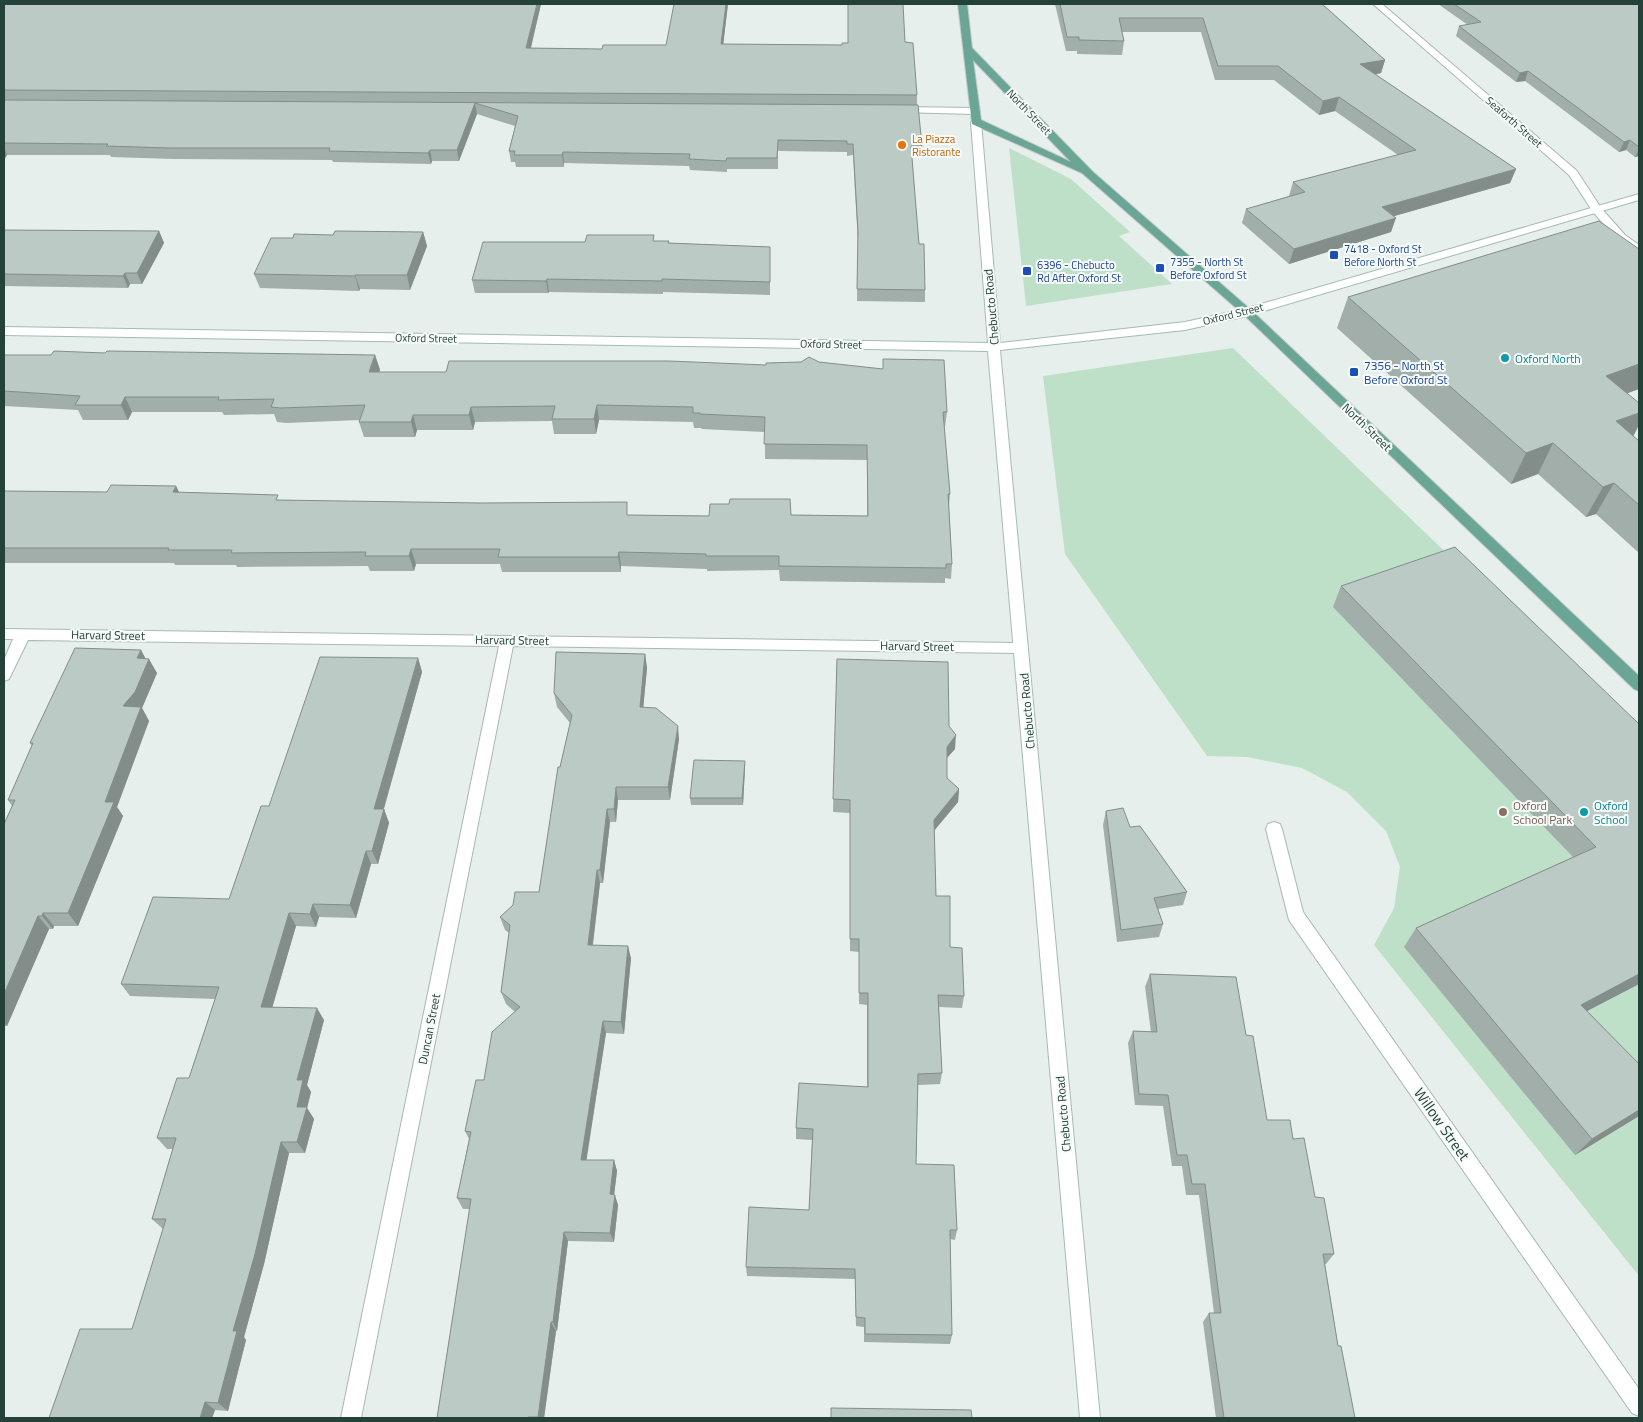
<svg xmlns="http://www.w3.org/2000/svg" width="1643" height="1422" viewBox="0 0 1643 1422" font-family="'Titillium Web',sans-serif">
  <style>
    .green { fill: #bfe0c8 }
    .lines { fill: none; stroke-linecap: round; stroke-linejoin: round }
    .street-casing { stroke: #a8b8b2; stroke-width: 2 }
    .secondary-casing { stroke: #a4bbb3; stroke-width: 2 }
    .primary-casing { stroke: #c2cac8; stroke-width: 2 }
    .street { fill: #fff; fill-rule: evenodd }
    .secondary { fill: #fff; fill-rule: evenodd }
    .primary { fill: #6aa596; fill-rule: evenodd }
    .wall { fill: #a1aea9 }
    .shaded-wall { fill: #838d89 }
    .building { fill: #bbcac4; stroke: #838d89 }
    .food-dot { fill: #e8710a; stroke: #f7fbf9; stroke-width: 2 }
    .transit-dot { fill: #1a4fb4; stroke: #f7fbf9; stroke-width: 2 }
    .culture-dot { fill: #0f9aa8; stroke: #f7fbf9; stroke-width: 2 }
    .education-dot { fill: #8d6e63; stroke: #f7fbf9; stroke-width: 2 }
    .labels { text-anchor: middle; dominant-baseline: central; stroke-width: 4; stroke-linejoin: round; paint-order: stroke }
    .far-street-label { font-size: 11px; fill: #24423a; stroke: #f7fbf9 }
    .far-food-label { font-size: 11px; fill: #c56008; stroke: #f7fbf9; text-anchor: start }
    .far-transit-label { font-size: 11px; fill: #164399; stroke: #f7fbf9; text-anchor: start }
    .street-label { font-size: 12px; fill: #24423a; stroke: #f7fbf9 }
    .culture-label { font-size: 12px; fill: #0d838f; stroke: #f7fbf9; text-anchor: start }
    .transit-label { font-size: 12px; fill: #164399; stroke: #f7fbf9; text-anchor: start }
    .education-label { font-size: 12px; fill: #785e54; stroke: #f7fbf9; text-anchor: start }
    .near-street-label { font-size: 15px; fill: #24423a; stroke: #f7fbf9 }
  </style>
  <rect width="100%" height="100%" fill="#e6efeb"/>
  <path class="green" d="M 1009,148 L 1071,179 L 1130,232 L 1119,236 L 1172,284 L 1026,306 Z
    M 1233,348 L 1639,738 L 1639,1276 L 1374,945 L 1394,908 L 1400,867 L 1386,831 L 1347,792 L 1302,768 L 1247,757 L 1207,756 L 1065,554 L 1043,376 Z"/>
  <g class="lines">
    <g class="street-casing">
      <path id="street" d="M 1373,4 L 1382,4 L 1577,171 L 1601,208 L 1625,235 L 1639,245 L 1639,253 L 1617,239 L 1593,212 L 1569,175 Z
        M 900,107 L 975,108 L 980,111 L 975,114 L 896,112 L 895,110 Z
        M 4,629 L 1021,643 L 1026,644 L 1028,648 L 1026,652 L 1021,653 L 513,646 L 361,1418 L 341,1418 L 499,646 L 28,640 L 9,679 L 4,681 L 4,660 L 13,639 L 4,639 Z
        M 1274,822 L 1280,824 L 1282,829 L 1303,912 L 1639,1389 L 1639,1416 L 1632,1413 L 1289,920 L 1266,829 L 1268,824 Z"/>
    </g>
    <g class="secondary-casing">
      <path id="secondary" d="M 976,119 L 981,122 L 1000,343 L 1185,322 L 1244,309 L 1639,194 L 1639,200 L 1247,316 L 1185,330 L 1000,350 L 1100,1418 L 1080,1418 L 988,351 L 4,335 L 4,327 L 988,343 L 971,122 Z"/>
    </g>
    <g class="primary-casing">
      <path id="primary" d="M 958,4 L 967,4 L 972,48 L 1093,172 L 1251,310 L 1639,676 L 1639,691 L 1634,689 L 1243,314 L 1082,173 L 972,124 ZM 973,60 L 1071,162 L 981,120 Z"/>
    </g>
    <use href="#street" class="street"/>
    <use href="#secondary" class="secondary"/>
    <use href="#primary" class="primary"/>
  </g>
  <path class="wall" d="M 4,4 L 541,4 L 531,48 L 602,49 L 666,45 L 728,4 L 723,44 L 842,45 L 905,42 L 917,95 L 917,105 L 922,146 L 921,157 L 912,157 L 919,244 L 925,290 L 925,302 L 857,301 L 858,244 L 853,155 L 847,156 L 847,152 L 778,151 L 778,169 L 727,169 L 727,172 L 690,170 L 689,166 L 564,163 L 564,167 L 516,167 L 515,162 L 511,162 L 509,151 L 515,126 L 477,114 L 459,161 L 432,161 L 431,164 L 333,162 L 332,160 L 174,159 L 111,157 L 110,155 L 7,155 L 4,160 Z
    M 1055,4 L 1322,4 L 1385,60 L 1381,73 L 1375,75 L 1516,169 L 1510,183 L 1394,216 L 1391,232 L 1289,264 L 1242,223 L 1246,209 L 1289,196 L 1293,182 L 1398,155 L 1335,111 L 1319,115 L 1274,80 L 1215,80 L 1201,32 L 1122,32 L 1124,41 L 1122,55 L 1077,54 L 1077,51 L 1066,51 Z
    M 1438,4 L 1639,4 L 1639,156 L 1635,157 L 1626,150 L 1619,152 L 1525,81 L 1516,82 L 1456,36 L 1459,26 L 1468,25 Z
    M 4,230 L 159,231 L 164,243 L 142,284 L 130,284 L 128,288 L 4,286 Z
    M 423,232 L 427,246 L 410,290 L 360,289 L 359,291 L 260,288 L 254,274 L 293,238 L 333,235 Z
    M 655,241 L 669,241 L 669,243 L 770,247 L 770,295 L 663,292 L 663,294 L 549,292 L 548,293 L 475,293 L 472,280 L 585,242 Z
    M 1639,249 L 1639,389 L 1627,393 L 1633,436 L 1639,441 L 1639,553 L 1596,514 L 1586,517 L 1538,474 L 1511,484 L 1337,328 L 1348,297 Z
    M 105,353 L 375,355 L 380,370 L 379,372 L 446,372 L 766,365 L 819,362 L 947,412 L 945,427 L 944,427 L 950,494 L 949,506 L 952,564 L 951,579 L 945,578 L 945,583 L 780,581 L 779,570 L 707,571 L 707,569 L 621,566 L 621,572 L 502,572 L 500,564 L 416,564 L 414,571 L 370,571 L 368,566 L 237,567 L 236,565 L 175,565 L 174,563 L 4,563 L 4,491 L 107,492 L 176,486 L 179,492 L 280,500 L 628,515 L 709,516 L 791,515 L 867,516 L 867,460 L 765,459 L 765,432 L 702,429 L 701,428 L 694,428 L 693,422 L 599,420 L 596,434 L 554,434 L 552,421 L 475,422 L 473,430 L 417,430 L 415,437 L 364,437 L 359,422 L 360,420 L 286,423 L 277,422 L 274,414 L 224,415 L 222,412 L 132,412 L 128,420 L 83,420 L 78,410 L 4,406 L 4,355 L 51,355 Z
    M 1341,586 L 1639,724 L 1639,984 L 1587,1011 L 1639,1065 L 1639,1116 L 1575,1155 L 1404,947 L 1416,928 L 1573,857 L 1333,607 Z
    M 141,650 L 146,659 L 157,673 L 142,708 L 149,721 L 117,807 L 123,816 L 78,926 L 54,926 L 53,929 L 49,929 L 7,1026 L 4,1026 L 4,824 L 12,806 L 8,800 L 32,746 L 30,743 Z
    M 645,654 L 647,668 L 643,707 L 679,739 L 670,800 L 618,800 L 616,822 L 610,822 L 603,883 L 600,883 L 593,945 L 631,958 L 624,1034 L 606,1033 L 586,1160 L 614,1160 L 617,1171 L 614,1195 L 618,1205 L 614,1242 L 568,1241 L 557,1331 L 556,1331 L 544,1418 L 437,1418 L 470,1209 L 463,1209 L 457,1198 L 469,1139 L 465,1131 L 484,1080 L 515,1012 L 506,1004 L 501,992 L 509,933 L 505,930 L 500,917 L 539,892 L 560,767 L 570,723 L 557,707 L 554,693 Z
    M 418,658 L 422,672 L 384,809 L 389,823 L 378,864 L 371,864 L 356,918 L 319,917 L 316,927 L 296,926 L 272,1007 L 324,1020 L 307,1085 L 311,1092 L 307,1108 L 314,1119 L 305,1153 L 289,1153 L 264,1264 L 244,1337 L 246,1340 L 228,1411 L 215,1410 L 212,1418 L 132,1329 L 163,1229 L 152,1219 L 173,1149 L 167,1149 L 157,1138 L 189,1078 L 215,999 L 130,996 L 121,984 L 229,899 L 269,806 Z
    M 837,659 L 949,726 L 955,749 L 947,758 L 947,778 L 959,789 L 958,802 L 934,831 L 936,896 L 964,996 L 962,1008 L 939,1007 L 942,1073 L 940,1084 L 918,1085 L 916,1164 L 957,1230 L 955,1240 L 950,1239 L 952,1335 L 950,1344 L 864,1342 L 864,1327 L 856,1326 L 855,1279 L 747,1276 L 746,1267 L 809,1210 L 812,1140 L 796,1139 L 796,1128 L 867,1087 L 867,1005 L 859,1004 L 859,952 L 850,951 L 850,813 L 833,812 Z
    M 745,768 L 743,805 L 691,805 L 690,798 Z
    M 1106,811 L 1130,827 L 1187,892 L 1183,905 L 1158,909 L 1163,924 L 1159,937 L 1117,942 L 1103,825 Z
    M 1150,974 L 1246,1035 L 1267,1120 L 1293,1139 L 1315,1197 L 1334,1254 L 1326,1264 L 1325,1264 L 1338,1346 L 1355,1418 L 1216,1418 L 1203,1322 L 1209,1313 L 1214,1313 L 1199,1195 L 1186,1195 L 1182,1166 L 1172,1166 L 1163,1106 L 1135,1105 L 1128,1043 L 1133,1031 L 1151,1032 L 1145,987 Z"/>
  <path class="shaded-wall" d="M 537,4 L 541,4 L 528,59 L 526,48 Z
    M 726,4 L 728,4 L 722,55 L 721,44 Z
    M 1385,60 L 1381,73 L 1355,78 L 1360,64 Z
    M 1528,71 L 1525,81 L 1516,82 L 1520,73 Z
    M 1339,97 L 1335,111 L 1319,115 L 1323,101 Z
    M 475,103 L 477,114 L 459,161 L 457,150 Z
    M 1630,140 L 1626,150 L 1619,152 L 1624,142 Z
    M 4,147 L 7,155 L 4,160 Z
    M 1639,149 L 1639,156 L 1635,157 Z
    M 430,150 L 432,161 L 431,164 L 428,153 Z
    M 563,152 L 564,163 L 564,167 L 562,155 Z
    M 1516,169 L 1510,183 L 1377,221 L 1382,207 Z
    M 1396,218 L 1391,232 L 1289,264 L 1294,249 Z
    M 159,231 L 164,243 L 142,284 L 137,273 Z
    M 423,232 L 427,246 L 410,290 L 407,275 Z
    M 125,273 L 130,284 L 128,288 L 123,276 Z
    M 355,275 L 360,289 L 359,291 L 355,276 Z
    M 547,279 L 549,292 L 548,293 L 546,281 Z
    M 375,355 L 380,370 L 373,387 L 369,372 Z
    M 1639,364 L 1639,389 L 1590,407 L 1606,376 Z
    M 125,397 L 132,412 L 128,420 L 121,405 Z
    M 597,405 L 599,420 L 596,434 L 594,419 Z
    M 471,407 L 475,422 L 473,430 L 469,415 Z
    M 1639,413 L 1639,425 L 1631,441 L 1616,421 Z
    M 413,415 L 417,430 L 415,437 L 411,422 Z
    M 1553,443 L 1538,474 L 1511,484 L 1526,453 Z
    M 1614,483 L 1596,514 L 1586,517 L 1603,487 Z
    M 176,486 L 183,501 L 173,492 Z
    M 411,549 L 416,564 L 414,571 L 409,556 Z
    M 619,552 L 621,566 L 621,572 L 618,557 Z
    M 141,650 L 147,662 L 149,659 L 157,673 L 142,708 L 149,721 L 117,807 L 123,816 L 78,926 L 68,913 L 105,802 L 123,706 L 137,658 Z
    M 645,654 L 647,668 L 642,721 L 640,707 Z
    M 418,658 L 422,672 L 380,822 L 374,809 Z
    M 678,726 L 679,739 L 670,800 L 668,787 Z
    M 956,735 L 955,749 L 945,760 L 947,747 Z
    M 745,761 L 745,768 L 743,805 L 742,798 Z
    M 616,787 L 618,800 L 616,822 L 614,809 Z
    M 959,789 L 958,802 L 932,833 L 934,820 Z
    M 384,809 L 389,823 L 378,864 L 372,851 Z
    M 607,809 L 610,822 L 603,883 L 600,870 Z
    M 366,851 L 371,864 L 356,918 L 350,905 Z
    M 597,870 L 600,883 L 591,958 L 588,945 Z
    M 313,904 L 319,917 L 316,927 L 310,914 Z
    M 43,913 L 54,926 L 53,929 L 42,916 Z
    M 289,913 L 296,926 L 269,1019 L 261,1007 Z
    M 38,916 L 49,929 L 7,1026 L 4,1023 L 4,994 Z
    M 628,946 L 631,958 L 624,1034 L 621,1022 Z
    M 1639,974 L 1639,984 L 1566,1022 L 1581,1005 Z
    M 317,1008 L 324,1020 L 307,1085 L 311,1092 L 307,1108 L 314,1119 L 305,1153 L 297,1142 L 297,1080 Z
    M 603,1021 L 606,1033 L 585,1170 L 581,1160 Z
    M 1639,1110 L 1639,1116 L 1575,1155 L 1592,1139 Z
    M 281,1142 L 289,1153 L 264,1264 L 244,1337 L 246,1340 L 228,1411 L 218,1403 L 233,1331 Z
    M 614,1160 L 617,1171 L 613,1204 L 610,1194 Z
    M 615,1195 L 618,1205 L 614,1242 L 610,1233 Z
    M 564,1232 L 568,1241 L 557,1331 L 553,1322 Z
    M 551,1322 L 556,1331 L 544,1418 L 539,1418 L 538,1417 Z
    M 205,1402 L 215,1410 L 212,1418 L 200,1418 Z"/>
  <path class="building" d="M 4,4 L 537,4 L 526,48 L 602,49 L 603,45 L 666,45 L 674,4 L 726,4 L 721,44 L 842,45 L 842,43 L 848,43 L 848,4 L 903,4 L 905,42 L 913,43 L 917,95 L 4,90 Z
    M 1060,4 L 1322,4 L 1385,60 L 1360,64 L 1516,169 L 1382,207 L 1396,218 L 1294,249 L 1246,209 L 1305,192 L 1293,182 L 1416,150 L 1339,97 L 1323,101 L 1278,66 L 1218,66 L 1203,18 L 1119,18 L 1124,41 L 1079,40 L 1079,37 L 1067,37 Z
    M 1454,4 L 1639,4 L 1639,147 L 1630,140 L 1624,142 L 1528,71 L 1520,73 L 1459,26 L 1481,22 Z
    M 4,100 L 918,105 L 922,146 L 911,146 L 919,244 L 924,244 L 925,290 L 857,289 L 858,232 L 853,144 L 847,144 L 847,141 L 778,140 L 777,158 L 727,158 L 726,161 L 689,159 L 690,154 L 563,152 L 562,155 L 514,155 L 515,151 L 509,151 L 518,116 L 475,103 L 457,150 L 430,150 L 428,153 L 329,151 L 330,148 L 170,148 L 106,146 L 108,144 L 4,143 Z
    M 1599,221 L 1639,249 L 1639,364 L 1606,376 L 1639,403 L 1639,413 L 1616,421 L 1639,441 L 1639,505 L 1614,483 L 1603,487 L 1553,443 L 1526,453 L 1348,297 Z
    M 4,230 L 159,231 L 137,273 L 125,273 L 123,276 L 4,274 Z
    M 335,231 L 423,232 L 407,275 L 355,275 L 355,276 L 254,274 L 271,238 L 293,238 L 294,234 L 333,235 Z
    M 587,235 L 654,235 L 653,241 L 669,241 L 668,243 L 770,247 L 770,282 L 662,279 L 662,281 L 547,279 L 546,281 L 472,280 L 483,242 L 585,242 Z
    M 54,351 L 105,353 L 107,351 L 375,355 L 369,372 L 446,372 L 449,361 L 669,361 L 766,365 L 766,363 L 801,362 L 809,357 L 819,362 L 883,369 L 883,359 L 944,360 L 947,412 L 943,412 L 950,494 L 948,494 L 952,564 L 946,564 L 946,568 L 779,566 L 779,556 L 706,556 L 706,554 L 619,552 L 618,557 L 498,557 L 500,549 L 411,549 L 409,556 L 365,556 L 366,552 L 231,553 L 232,550 L 168,550 L 169,548 L 4,548 L 4,491 L 107,492 L 111,485 L 176,486 L 173,492 L 278,495 L 276,500 L 482,503 L 627,502 L 627,515 L 709,516 L 710,504 L 729,504 L 730,499 L 790,499 L 791,515 L 868,516 L 867,445 L 764,444 L 765,417 L 700,414 L 700,413 L 693,413 L 693,407 L 597,405 L 594,419 L 552,419 L 555,406 L 471,407 L 469,415 L 413,415 L 411,422 L 359,422 L 365,405 L 280,408 L 271,407 L 274,399 L 218,400 L 219,397 L 125,397 L 121,405 L 75,405 L 80,396 L 4,391 L 4,355 L 51,355 Z
    M 1455,547 L 1639,724 L 1639,974 L 1581,1005 L 1639,1064 L 1639,1110 L 1592,1139 L 1416,928 L 1596,847 L 1341,586 Z
    M 75,648 L 141,650 L 137,658 L 149,659 L 135,692 L 123,706 L 141,707 L 105,802 L 114,802 L 68,913 L 43,913 L 42,916 L 38,916 L 4,994 L 4,824 L 15,800 L 8,800 L 33,743 L 30,743 Z
    M 556,652 L 645,654 L 640,707 L 656,708 L 678,726 L 668,787 L 616,787 L 614,809 L 607,809 L 600,870 L 597,870 L 588,945 L 628,946 L 621,1022 L 603,1021 L 581,1160 L 614,1160 L 610,1194 L 615,1195 L 610,1233 L 564,1232 L 553,1322 L 551,1322 L 538,1417 L 528,1417 L 528,1418 L 437,1418 L 471,1199 L 457,1198 L 471,1132 L 465,1131 L 476,1080 L 484,1080 L 492,1032 L 520,1007 L 501,992 L 510,925 L 500,917 L 513,905 L 515,892 L 539,892 L 558,767 L 560,767 L 572,715 L 554,693 Z
    M 320,657 L 418,658 L 374,809 L 384,809 L 372,851 L 366,851 L 350,905 L 313,904 L 310,914 L 289,913 L 261,1007 L 317,1008 L 297,1080 L 303,1080 L 297,1107 L 307,1107 L 297,1142 L 281,1142 L 255,1254 L 233,1331 L 237,1331 L 218,1403 L 205,1402 L 200,1418 L 49,1418 L 80,1329 L 132,1329 L 166,1219 L 152,1219 L 176,1138 L 157,1138 L 177,1078 L 189,1078 L 219,987 L 121,984 L 153,897 L 229,899 L 261,806 L 269,806 Z
    M 837,659 L 948,662 L 949,726 L 956,735 L 947,747 L 947,778 L 959,789 L 934,820 L 936,896 L 950,896 L 950,947 L 962,948 L 964,996 L 938,995 L 942,1073 L 918,1074 L 916,1164 L 954,1165 L 957,1230 L 950,1230 L 952,1335 L 865,1334 L 865,1318 L 856,1317 L 855,1269 L 746,1267 L 749,1207 L 809,1210 L 813,1129 L 796,1128 L 799,1083 L 868,1087 L 868,993 L 859,993 L 859,939 L 850,939 L 850,800 L 833,799 Z
    M 694,760 L 745,761 L 742,798 L 690,798 Z
    M 1123,808 L 1130,827 L 1140,826 L 1187,892 L 1154,898 L 1163,924 L 1121,930 L 1106,811 Z
    M 1150,974 L 1236,977 L 1246,1035 L 1253,1036 L 1267,1120 L 1290,1120 L 1293,1139 L 1304,1138 L 1315,1197 L 1324,1198 L 1334,1254 L 1323,1254 L 1338,1346 L 1341,1346 L 1355,1418 L 1224,1418 L 1209,1313 L 1221,1313 L 1205,1184 L 1192,1184 L 1187,1155 L 1177,1155 L 1168,1095 L 1139,1094 L 1133,1031 L 1157,1032 Z
    M 831,1408 L 971,1410 L 972,1418 L 831,1418 Z"/>
  <circle class="food-dot" cx="902" cy="145" r="5"/>
  <g class="transit-dot">
    <rect x="1329" y="250" width="10" height="10" rx="2.5"/>
    <rect x="1155" y="263" width="10" height="10" rx="2.5"/>
    <rect x="1022" y="266" width="10" height="10" rx="2.5"/>
    <rect x="1349" y="367" width="10" height="10" rx="2.5"/>
  </g>
  <g class="culture-dot">
    <circle cx="1505" cy="358" r="5"/>
    <circle cx="1584" cy="812" r="5"/>
  </g>
  <circle class="education-dot" cx="1503" cy="812" r="5"/>
  <g class="labels">
    <g class="far-street-label">
      <text transform="translate(1029 112) rotate(46)">North Street</text>
      <text transform="translate(1514 122) rotate(41)">Seaforth Street</text>
      <text transform="translate(1233 314) rotate(-14)">Oxford Street</text>
      <text transform="translate(426 338) rotate(1)">Oxford Street</text>
      <text transform="translate(831 344) rotate(1)">Oxford Street</text>
    </g>
    <g class="far-food-label">
      <text x="912" y="139">La Piazza<tspan x="912" dy="13">Ristorante</tspan></text>
    </g>
    <g class="far-transit-label">
      <text x="1344" y="249">7418 - Oxford St<tspan x="1344" dy="13">Before North St</tspan></text>
      <text x="1170" y="262">7355 - North St<tspan x="1170" dy="13">Before Oxford St</tspan></text>
      <text x="1037" y="265">6396 - Chebucto<tspan x="1037" dy="13">Rd After Oxford St</tspan></text>
    </g>
    <g class="street-label">
      <text transform="translate(991 307) rotate(-95)">Chebucto Road</text>
      <text transform="translate(1367 427) rotate(44)">North Street</text>
      <text transform="translate(108 635) rotate(1)">Harvard Street</text>
      <text transform="translate(512 640) rotate(1)">Harvard Street</text>
      <text transform="translate(917 646) rotate(1)">Harvard Street</text>
      <text transform="translate(1027 711) rotate(-95)">Chebucto Road</text>
      <text transform="translate(429 1029) rotate(-79)">Duncan Street</text>
      <text transform="translate(1063 1114) rotate(-95)">Chebucto Road</text>
    </g>
    <g class="culture-label">
      <text x="1515" y="358">Oxford North</text>
      <text x="1594" y="805">Oxford<tspan x="1594" dy="14">School</tspan></text>
    </g>
    <g class="transit-label">
      <text x="1364" y="365">7356 - North St<tspan x="1364" dy="14">Before Oxford St</tspan></text>
    </g>
    <g class="education-label">
      <text x="1513" y="805">Oxford<tspan x="1513" dy="14">School Park</tspan></text>
    </g>
    <g class="near-street-label">
      <text transform="translate(1442 1124) rotate(55)">Willow Street</text>
    </g>
  </g>
  <rect width="1643" height="1422" fill="none" stroke="#24423a" stroke-width="10"/>
</svg>
